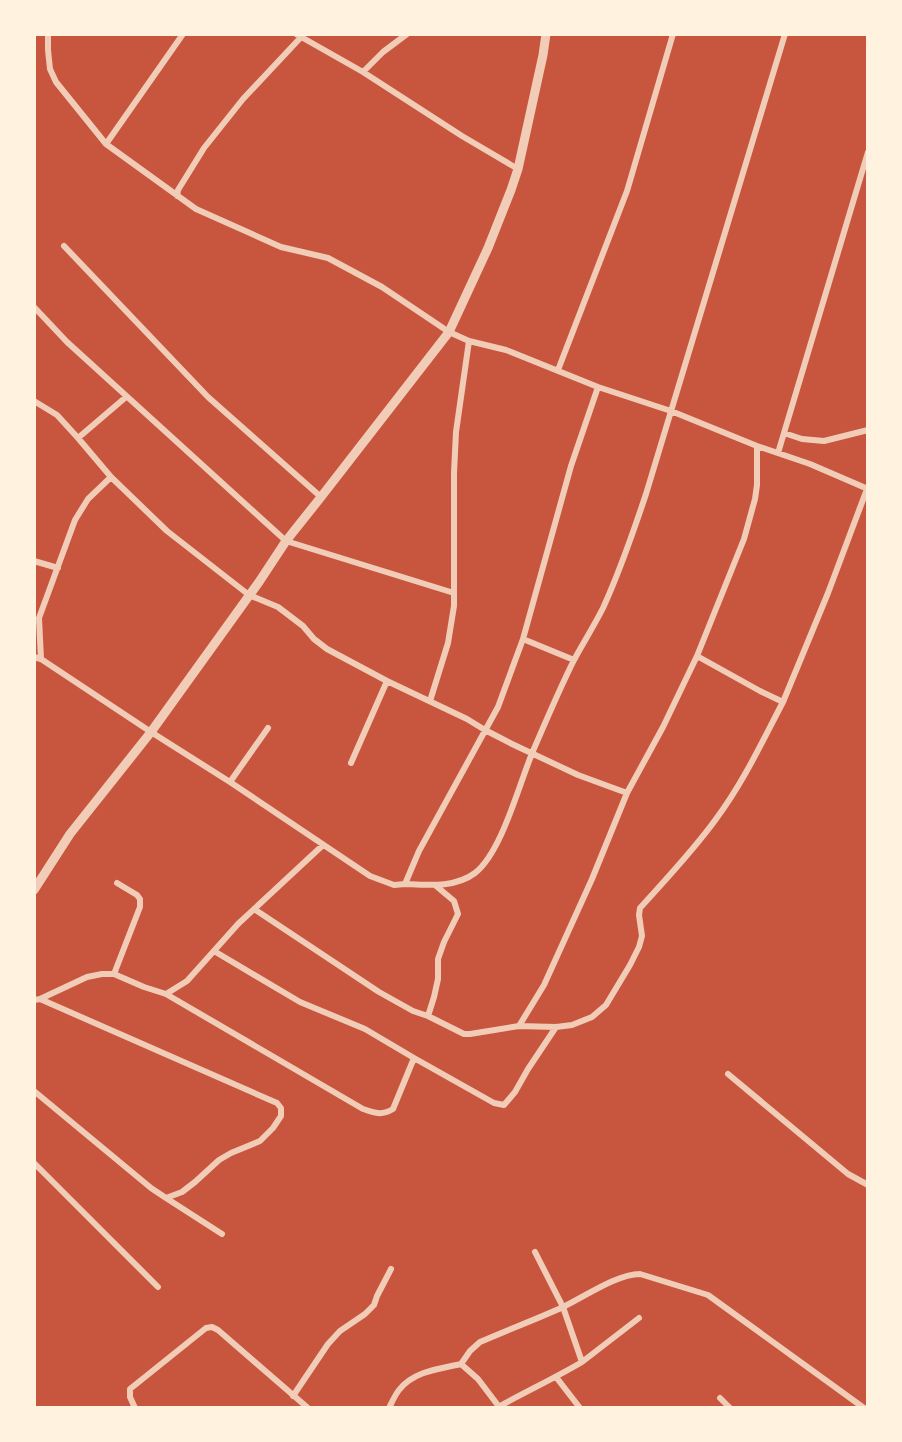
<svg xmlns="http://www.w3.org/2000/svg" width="902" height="1442" viewBox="0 0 902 1442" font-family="'Nunito Sans',sans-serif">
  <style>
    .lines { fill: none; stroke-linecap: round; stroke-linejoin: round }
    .minor { stroke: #f1ccb7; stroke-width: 6 }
    .tertiary { stroke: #f1ccb7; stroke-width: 9 }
  </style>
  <rect width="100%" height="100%" fill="#c8553d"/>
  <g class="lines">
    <path class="minor" d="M 48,34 L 48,50 L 50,69 L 56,82 L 106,144 L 196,209 L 281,247 L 328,258 L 382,287 L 449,332 L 469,341 L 506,350 L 598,387 L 671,411 L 757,446 L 810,464 L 868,489
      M 296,34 L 363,72 L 462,136 L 518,169
      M 363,72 L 383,52 L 407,34
      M 106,144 L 183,34
      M 177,196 L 178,190 L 204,148 L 243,99 L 303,35
      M 64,246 L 208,397 L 321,497
      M 34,307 L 67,342 L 286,541 L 454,593
      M 558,370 L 627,191 L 673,34
      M 34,401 L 57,415 L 78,438 L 111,477 L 167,531 L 249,595 L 278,607 L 303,626 L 314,639 L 327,649 L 387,681 L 467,719 L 485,730 L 512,744 L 578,775 L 627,793
      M 784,433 L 802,439 L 824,441 L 868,430
      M 78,438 L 126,397
      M 778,453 L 868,152
      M 34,561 L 58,568
      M 523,639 L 574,660
      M 697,656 L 760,691 L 783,702 L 828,593 L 867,489
      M 34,657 L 41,659 L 151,732 L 230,782 L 370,876 L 394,885 L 405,884 L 419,851 L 498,707 L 523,639 L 571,466 L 598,387
      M 41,659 L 39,618 L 75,520 L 88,499 L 111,477
      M 430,701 L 448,643 L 454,606 L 454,473 L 456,432 L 469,341
      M 351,763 L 387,681
      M 230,782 L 268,728
      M 405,884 C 428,885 455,888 475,873 C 502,852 519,784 533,751 C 546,721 559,690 574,660 C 583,643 594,626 603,608 C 620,571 633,533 646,494 L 785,34
      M 254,909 L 379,992 L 413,1011 L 428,1016 L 464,1034 L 470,1034 L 519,1026 L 556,1027 L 572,1025 L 592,1017 L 606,1005 L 630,965 L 639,947 L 642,936 L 639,915 L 640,908 C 666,879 693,851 716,819 C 743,783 762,742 783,702
      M 214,951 L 300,1002 L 365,1029 L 414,1058 L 494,1103 L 504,1105 L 515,1092 L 528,1069 L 556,1027
      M 114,974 L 140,907 L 140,899 L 137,895 L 117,883
      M 166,994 L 187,981 L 238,924 L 323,845
      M 34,1000 L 40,999 L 87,977 L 102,974 L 114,974 L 144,987 L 166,994 L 363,1109 C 376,1113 381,1116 393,1109 L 414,1058
      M 428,1016 L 434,997 L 438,979 L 438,959 L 444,942 L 458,914 L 454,901 L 435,885
      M 519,1026 L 544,985 L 592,879 L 627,793 L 663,727 L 697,656 L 744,539 L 755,499 L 757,485 L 757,446
      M 728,1074 L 848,1174 L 868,1185
      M 34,1091 L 151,1188 L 166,1198 L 182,1192 L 195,1182 L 219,1160 L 231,1153 L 260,1141 L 273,1128 L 281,1116 L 281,1108 L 277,1103 L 40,999
      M 34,1163 L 158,1287
      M 166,1198 L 222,1234
      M 582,1362 L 639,1318
      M 461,1364 L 470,1351 L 480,1342 C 507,1330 535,1320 563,1307 C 584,1297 617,1274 640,1274 L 708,1295 L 864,1408
      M 556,1377 L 580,1408
      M 293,1396 L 328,1344 L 340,1331 L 365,1314 L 374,1305 L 377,1296 L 391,1269
      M 720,1398 L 730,1408
      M 500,1406 C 527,1391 555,1378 582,1362 L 563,1307 L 535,1252
      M 135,1408 L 130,1397 L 130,1389 L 206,1328 L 212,1327 L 218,1330 L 308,1408
      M 389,1408 C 392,1402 395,1395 399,1390 C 414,1371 439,1369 461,1364 L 478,1379 L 500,1408"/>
    <path class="tertiary" d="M 34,890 L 70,834 L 151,732 L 259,582 L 286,541 L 321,497 L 449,332 L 488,248 L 511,190 L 518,169 L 543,55 L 546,34"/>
  </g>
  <rect width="902" height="1442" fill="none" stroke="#fff3e0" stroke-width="72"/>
</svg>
